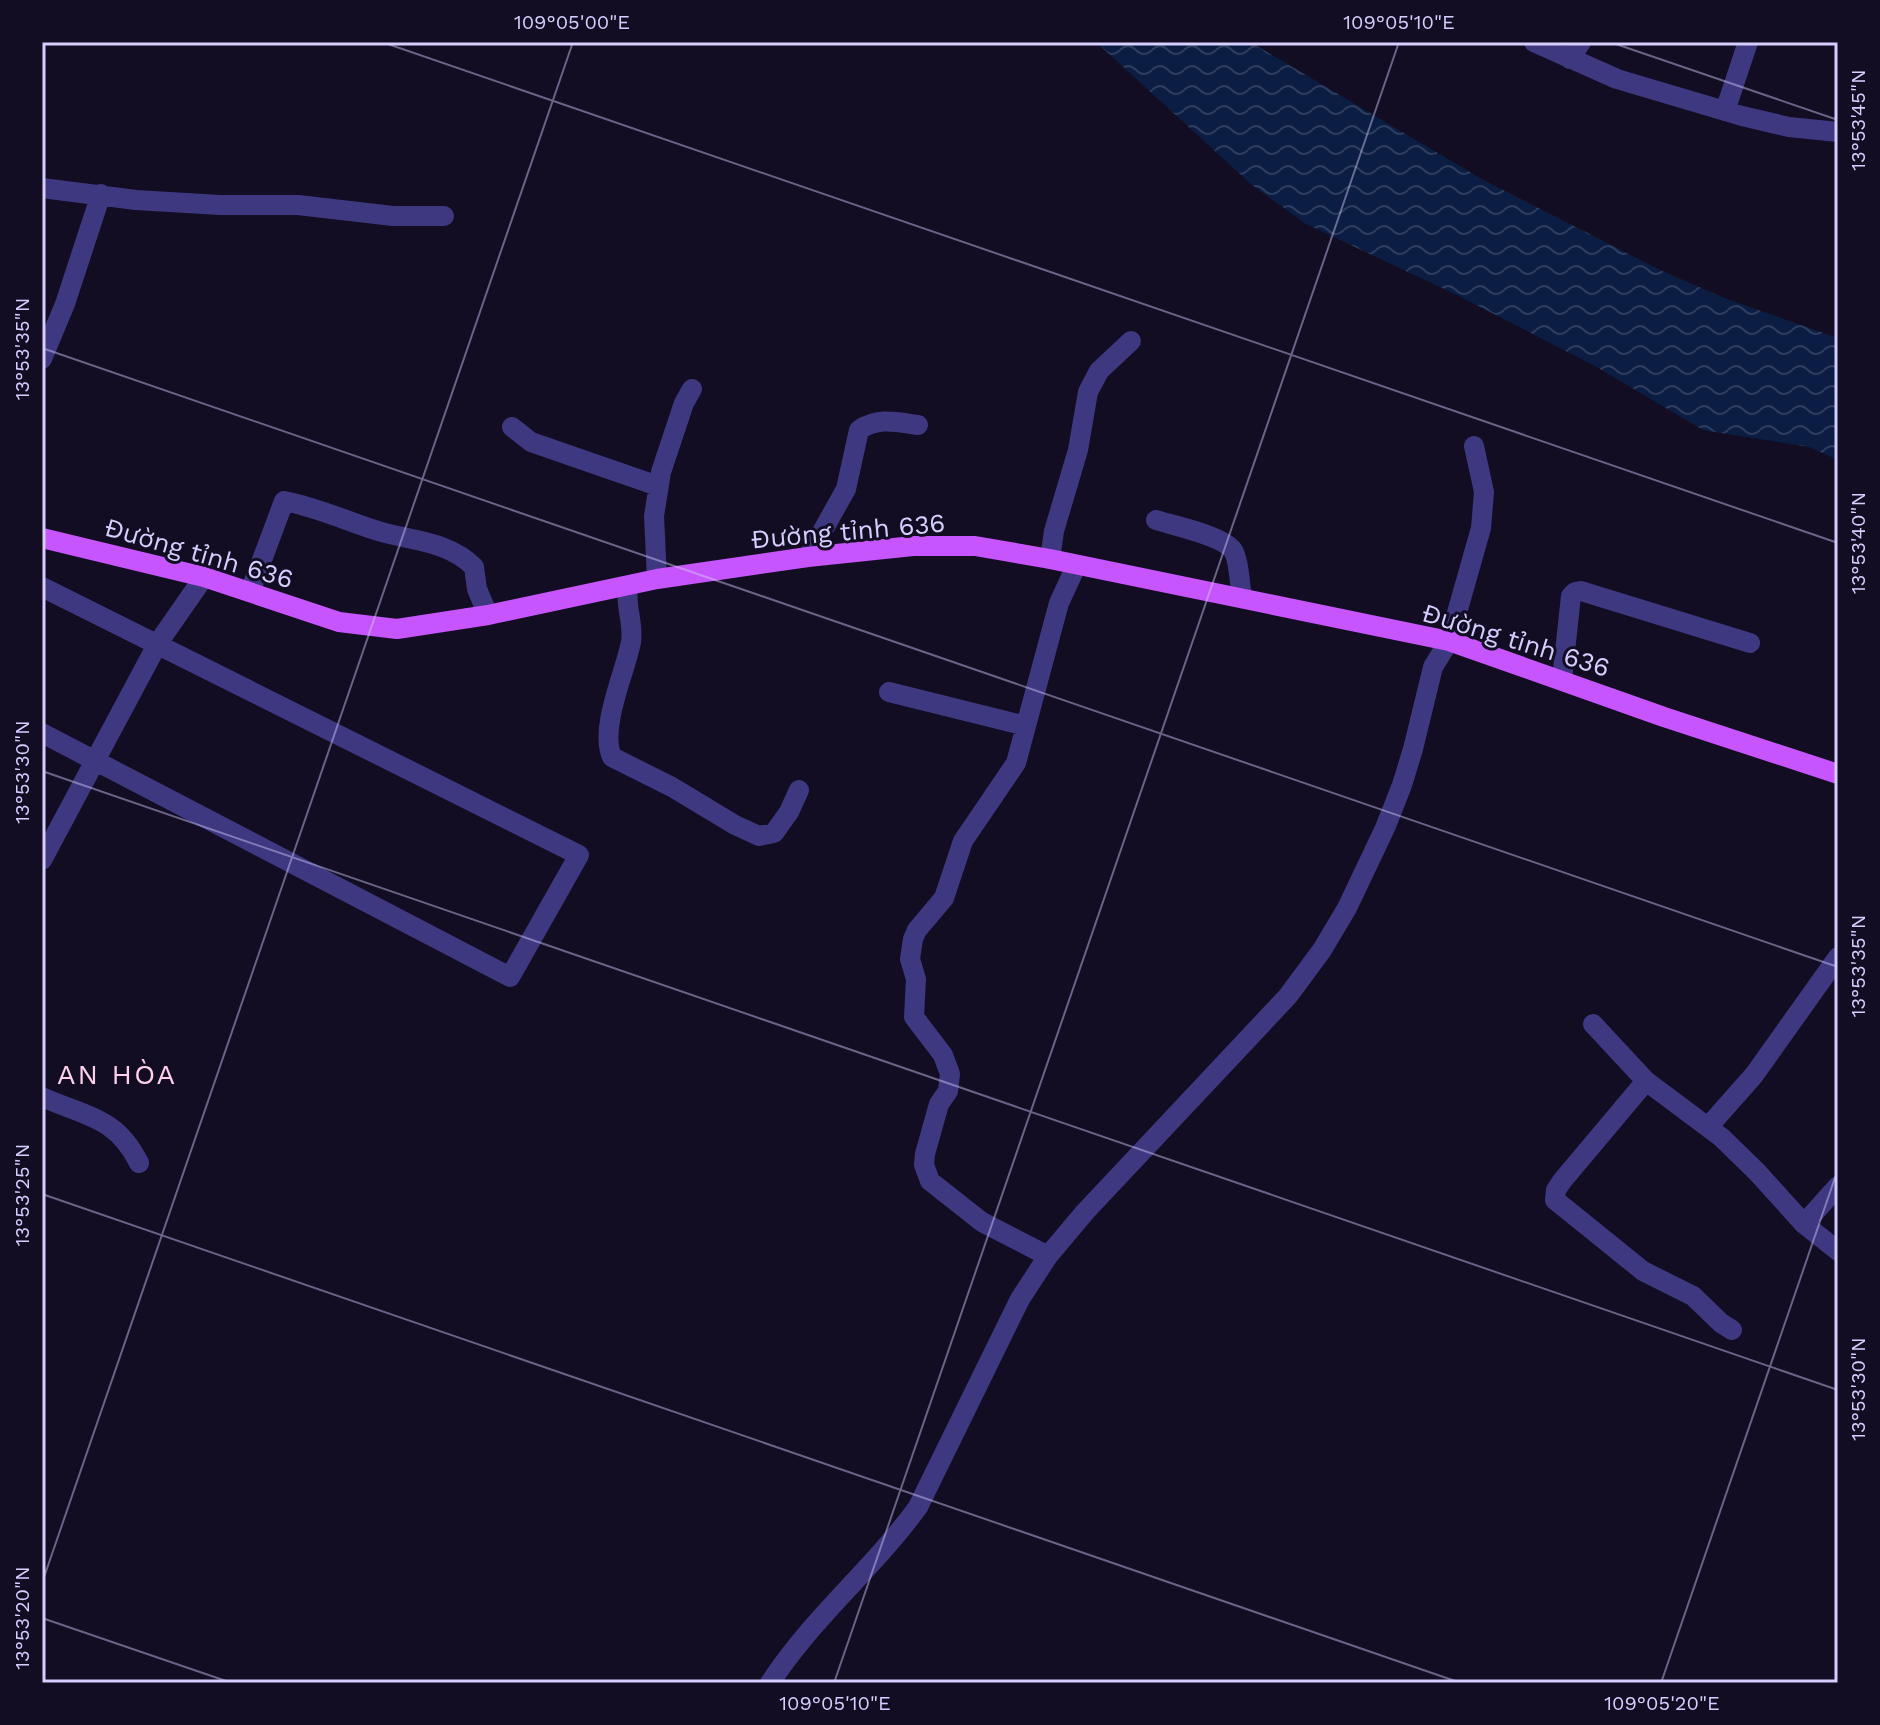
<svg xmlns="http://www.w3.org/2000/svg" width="1880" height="1725" viewBox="0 0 1880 1725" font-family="'Work Sans',sans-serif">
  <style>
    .water { fill: url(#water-waves) }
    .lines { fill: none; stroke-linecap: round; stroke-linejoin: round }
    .minor { stroke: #3e3881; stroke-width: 20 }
    .major { stroke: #c755ff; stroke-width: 20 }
    .ticks { fill: none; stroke: #d5ceff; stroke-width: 2; stroke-opacity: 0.45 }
    .labels { text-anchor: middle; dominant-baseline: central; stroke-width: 6; stroke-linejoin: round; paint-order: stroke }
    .street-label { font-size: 26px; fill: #d5ceff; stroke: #120d22 }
    .neighbourhood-label { font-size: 28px; letter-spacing: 2px; fill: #ffd0ec; stroke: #120d22 }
    .neatline { fill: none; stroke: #d5ceff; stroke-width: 3 }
    .ticks-label { font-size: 20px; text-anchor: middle; fill: #d5ceff }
  </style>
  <defs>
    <pattern id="water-waves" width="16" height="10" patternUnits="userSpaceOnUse" patternTransform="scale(2)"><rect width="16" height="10" fill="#0b1d43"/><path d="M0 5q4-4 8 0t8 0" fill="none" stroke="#2e3d5f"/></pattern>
  </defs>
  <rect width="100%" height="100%" fill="#120d22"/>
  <path class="water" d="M 1096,42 L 1250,42 L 1480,178 L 1660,270 L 1727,299 L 1838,338 L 1838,460 L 1809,447 L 1703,430 L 1593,365 L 1459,296 L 1306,224 L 1252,185 Z"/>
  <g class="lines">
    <path class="minor" d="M 1534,42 L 1617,79 L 1742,116 L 1789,127 L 1838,132
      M 1570,59 L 1581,42
      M 1725,111 L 1748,42
      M 42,188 L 136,200 L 220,205 L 298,205 L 393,216 L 444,216
      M 42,359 L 65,304 L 101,194
      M 512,427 L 531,442 L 658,486
      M 1156,520 C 1175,526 1220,535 1232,549 C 1239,557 1240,587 1242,598
      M 808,557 L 846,489 L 859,430 C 878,417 896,422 918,425
      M 1050,559 L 1054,531 L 1078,450 L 1088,392 L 1099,371 L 1131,341
      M 657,579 L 654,516 L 661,472 L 684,403 L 692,389
      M 42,587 L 579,855 L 510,977 L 42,733
      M 628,587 C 625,606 634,624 631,642 C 625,673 599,728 612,757 L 672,787 L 735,825 L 759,836 L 774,833 L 789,812 L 799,790
      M 250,592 L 284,501 C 316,507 344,520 375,530 C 408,541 448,540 474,567 L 477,589 L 488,615
      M 1562,679 L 1571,596 L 1575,592 L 1581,591 L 1750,643
      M 889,692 L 1026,726
      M 42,860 L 158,643 L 204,577
      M 1593,1024 L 1646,1081 L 1721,1137 L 1757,1172 L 1804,1224 L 1838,1251
      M 1646,1081 L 1562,1181 L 1556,1190 L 1555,1200 L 1643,1271 L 1693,1296 L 1721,1323 L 1732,1330
      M 42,1097 C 84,1116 116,1116 139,1163
      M 1708,1127 L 1754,1075 L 1838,957
      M 1804,1224 L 1838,1186
      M 1048,1256 L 982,1222 L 930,1181 L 924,1165 L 925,1154 L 939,1104 L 948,1091 L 950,1074 L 943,1055 L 914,1017 L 916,979 L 910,959 L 913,939 L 917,930 L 944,898 L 963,841 L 1016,763 L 1059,603 L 1076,566
      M 770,1683 C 812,1618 873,1569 918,1507 L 1020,1299 L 1048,1256 L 1085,1212 L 1288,996 L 1322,950 L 1347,908 L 1385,828 L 1402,785 L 1413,749 L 1433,667 L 1449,641 L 1481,528 L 1484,492 L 1474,446"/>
    <path class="major" d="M 42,538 L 204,577 L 339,622 L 397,629 L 488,615 L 657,579 L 808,557 L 913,546 L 975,546 L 1050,559 L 1449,641 L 1664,717 L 1838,774"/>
  </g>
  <path class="ticks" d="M 382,42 L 1838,543M 1610,42 L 1838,120M 42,348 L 1838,967M 42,771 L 1838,1390M 42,1194 L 1461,1683M 42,1583 L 573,42M 42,1618 L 232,1683M 834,1683 L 1399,42M 1661,1683 L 1838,1169"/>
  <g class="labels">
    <g class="street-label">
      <text transform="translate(848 531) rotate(-5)">Đường tỉnh 636</text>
      <text transform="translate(199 553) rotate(16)">Đường tỉnh 636</text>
      <text transform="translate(1516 640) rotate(17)">Đường tỉnh 636</text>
    </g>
    <g class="neighbourhood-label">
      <text x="117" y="1074">AN HÒA</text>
    </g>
  </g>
  <rect width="1880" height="1725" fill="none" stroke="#120d22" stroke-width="88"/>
  <rect x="44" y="44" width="1792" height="1637" class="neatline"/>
  <g class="ticks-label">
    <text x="572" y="29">109°05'00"E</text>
    <text x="1399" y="29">109°05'10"E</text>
    <text transform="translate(1858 120) rotate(-90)" y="7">13°53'45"N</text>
    <text transform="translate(22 349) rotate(-90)" y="7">13°53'35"N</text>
    <text transform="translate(1858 543) rotate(-90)" y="7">13°53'40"N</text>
    <text transform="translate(22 772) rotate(-90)" y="7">13°53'30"N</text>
    <text transform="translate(1858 966) rotate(-90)" y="7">13°53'35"N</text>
    <text transform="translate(22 1195) rotate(-90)" y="7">13°53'25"N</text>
    <text transform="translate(1858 1389) rotate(-90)" y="7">13°53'30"N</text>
    <text transform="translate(22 1618) rotate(-90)" y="7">13°53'20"N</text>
    <text x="835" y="1710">109°05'10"E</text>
    <text x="1662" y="1710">109°05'20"E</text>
  </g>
</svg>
